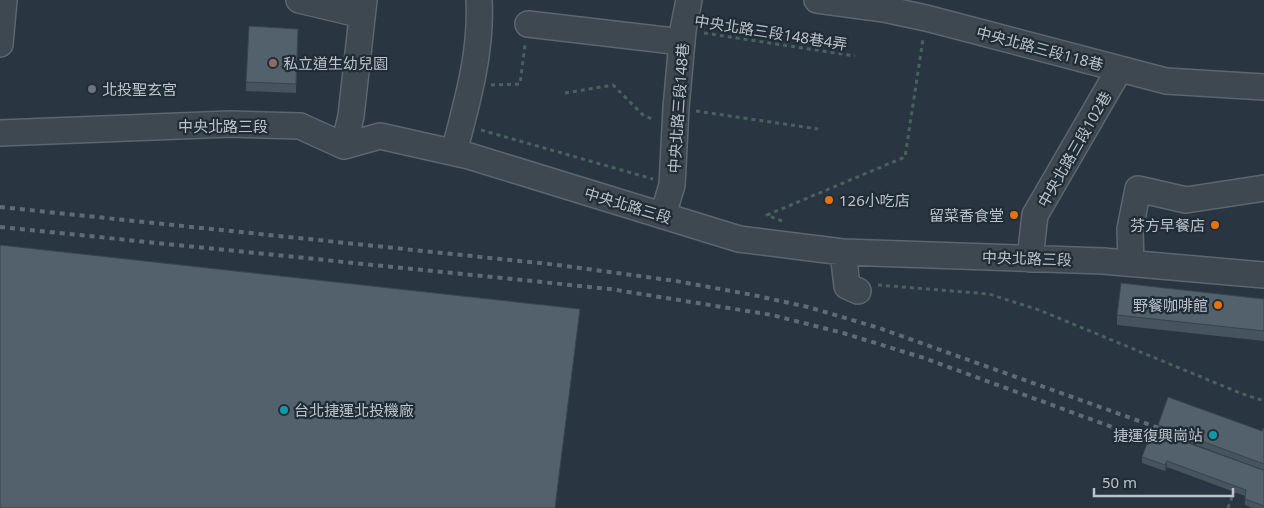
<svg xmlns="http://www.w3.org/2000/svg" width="1264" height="508" viewBox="0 0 1264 508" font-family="'Noto Sans','Noto Sans TC',sans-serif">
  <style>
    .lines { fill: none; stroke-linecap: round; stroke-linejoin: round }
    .minor-casing { stroke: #5b666e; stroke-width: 28 }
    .path { stroke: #4b6060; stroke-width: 3; stroke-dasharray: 4 4; stroke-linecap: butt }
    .minor { stroke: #3d4851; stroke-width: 25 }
    .rail { stroke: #5f6c78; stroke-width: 4; stroke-dasharray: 5 5; stroke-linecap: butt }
    .wall { fill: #47535d }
    .shaded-wall { fill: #39444c }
    .building { fill: #52616c; stroke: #39444c }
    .education-dot { fill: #8d6e63; stroke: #212d36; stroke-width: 2 }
    .worship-dot { fill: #6b7280; stroke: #212d36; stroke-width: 2 }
    .food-dot { fill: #e8710a; stroke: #212d36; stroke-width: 2 }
    .culture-dot { fill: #0f9aa8; stroke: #212d36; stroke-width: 2 }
    .labels { text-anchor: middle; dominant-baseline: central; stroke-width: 4.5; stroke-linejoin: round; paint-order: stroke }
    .street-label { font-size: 15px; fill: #bac3cb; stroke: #212d36 }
    .poi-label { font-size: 15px; fill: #bac3cb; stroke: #212d36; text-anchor: start }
  </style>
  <rect width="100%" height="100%" fill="#293641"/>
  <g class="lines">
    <g class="minor-casing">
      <path id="minor" d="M 299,0 L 362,15
        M 817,0 L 884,9 L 926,18 L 1166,81 L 1264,87
        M 528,24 L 682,42
        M 0,44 L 4,0
        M 0,133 L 230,124 L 300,126 L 344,146 L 380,136 L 469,156 L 739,239 L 843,252 L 1103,261 L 1264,275
        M 344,146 L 351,116 L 364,0
        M 454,152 C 467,103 482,51 479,0
        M 663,215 L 672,185 L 676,108 L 683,30 L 689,0
        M 843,252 L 847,286 L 858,291
        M 1030,259 L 1035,215 L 1119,70
        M 1131,263 L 1130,229 L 1138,189 L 1186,200 L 1264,188"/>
    </g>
    <path class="path" d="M 704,33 L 855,56
      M 491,85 L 520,84 L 525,45
      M 565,93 L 613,85 L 643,115 L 654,120
      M 696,111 L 818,129
      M 481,130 L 653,179
      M 782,221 L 767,215 L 905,157 L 923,39
      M 878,285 L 989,294 L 1039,310 L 1240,393 L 1264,401
      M 1228,508 L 1235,489"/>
    <use href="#minor" class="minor"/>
    <path class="rail" d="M 0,207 L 558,265 L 676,281 L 753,295 L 808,307 L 879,328 L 1170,432
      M 0,227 L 610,289 L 772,315 L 843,333 L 924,358 L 1161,445"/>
  </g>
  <path class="wall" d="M 298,29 L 296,93 L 246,91 L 246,82 Z
    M 1264,299 L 1264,341 L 1117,325 L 1117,315 Z
    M 1158,425 L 1262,431 L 1264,427 L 1264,508 L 1252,508 L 1245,505 L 1245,496 L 1167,467 L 1165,471 L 1142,463 L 1142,457 L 1263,470 L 1264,470 L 1158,431 Z"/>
  <path class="shaded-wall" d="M 1167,461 L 1167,467 L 1165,471 L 1165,465 Z"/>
  <path class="building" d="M 249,26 L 298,29 L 296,84 L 246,82 Z
    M 0,245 L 580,309 L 555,508 L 0,508 Z
    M 1121,283 L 1264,299 L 1264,331 L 1117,315 Z
    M 1168,397 L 1262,431 L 1264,427 L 1264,464 L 1158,425 Z
    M 1152,430 L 1263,470 L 1264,469 L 1264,506 L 1245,499 L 1246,490 L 1167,461 L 1165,465 L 1142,457 Z"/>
  <circle class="education-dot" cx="273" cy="63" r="5"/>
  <circle class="worship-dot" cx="92" cy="89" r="5"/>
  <g class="food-dot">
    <circle cx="829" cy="200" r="5"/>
    <circle cx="1014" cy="215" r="5"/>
    <circle cx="1215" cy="225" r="5"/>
    <circle cx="1218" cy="305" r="5"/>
  </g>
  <g class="culture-dot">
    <circle cx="284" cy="410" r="5"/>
    <circle cx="1213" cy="435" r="5"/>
  </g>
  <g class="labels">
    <g class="street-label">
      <text transform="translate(771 32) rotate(9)">中央北路三段148巷4弄</text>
      <text transform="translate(1040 48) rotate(15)">中央北路三段118巷</text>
      <text transform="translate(678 108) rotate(-86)">中央北路三段148巷</text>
      <text x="223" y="126">中央北路三段</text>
      <text transform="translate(1074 149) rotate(-60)">中央北路三段102巷</text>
      <text transform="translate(628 205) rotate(17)">中央北路三段</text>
      <text transform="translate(1027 258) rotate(2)">中央北路三段</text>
    </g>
    <g class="poi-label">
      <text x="283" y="63">私立道生幼兒園</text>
      <text x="102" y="89">北投聖玄宮</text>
      <text x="839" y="200">126小吃店</text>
      <text x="1004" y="215" text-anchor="end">留菜香食堂</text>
      <text x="1205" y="225" text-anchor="end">芬方早餐店</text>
      <text x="1208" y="305" text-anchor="end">野餐咖啡館</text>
      <text x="294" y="410">台北捷運北投機廠</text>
      <text x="1203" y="435" text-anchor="end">捷運復興崗站</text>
    </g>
  </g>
  <path d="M1094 488v8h139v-8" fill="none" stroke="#bac3cb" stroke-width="2.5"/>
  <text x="1102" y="488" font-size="15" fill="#bac3cb" stroke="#212d36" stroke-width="4" paint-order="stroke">50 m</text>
</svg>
